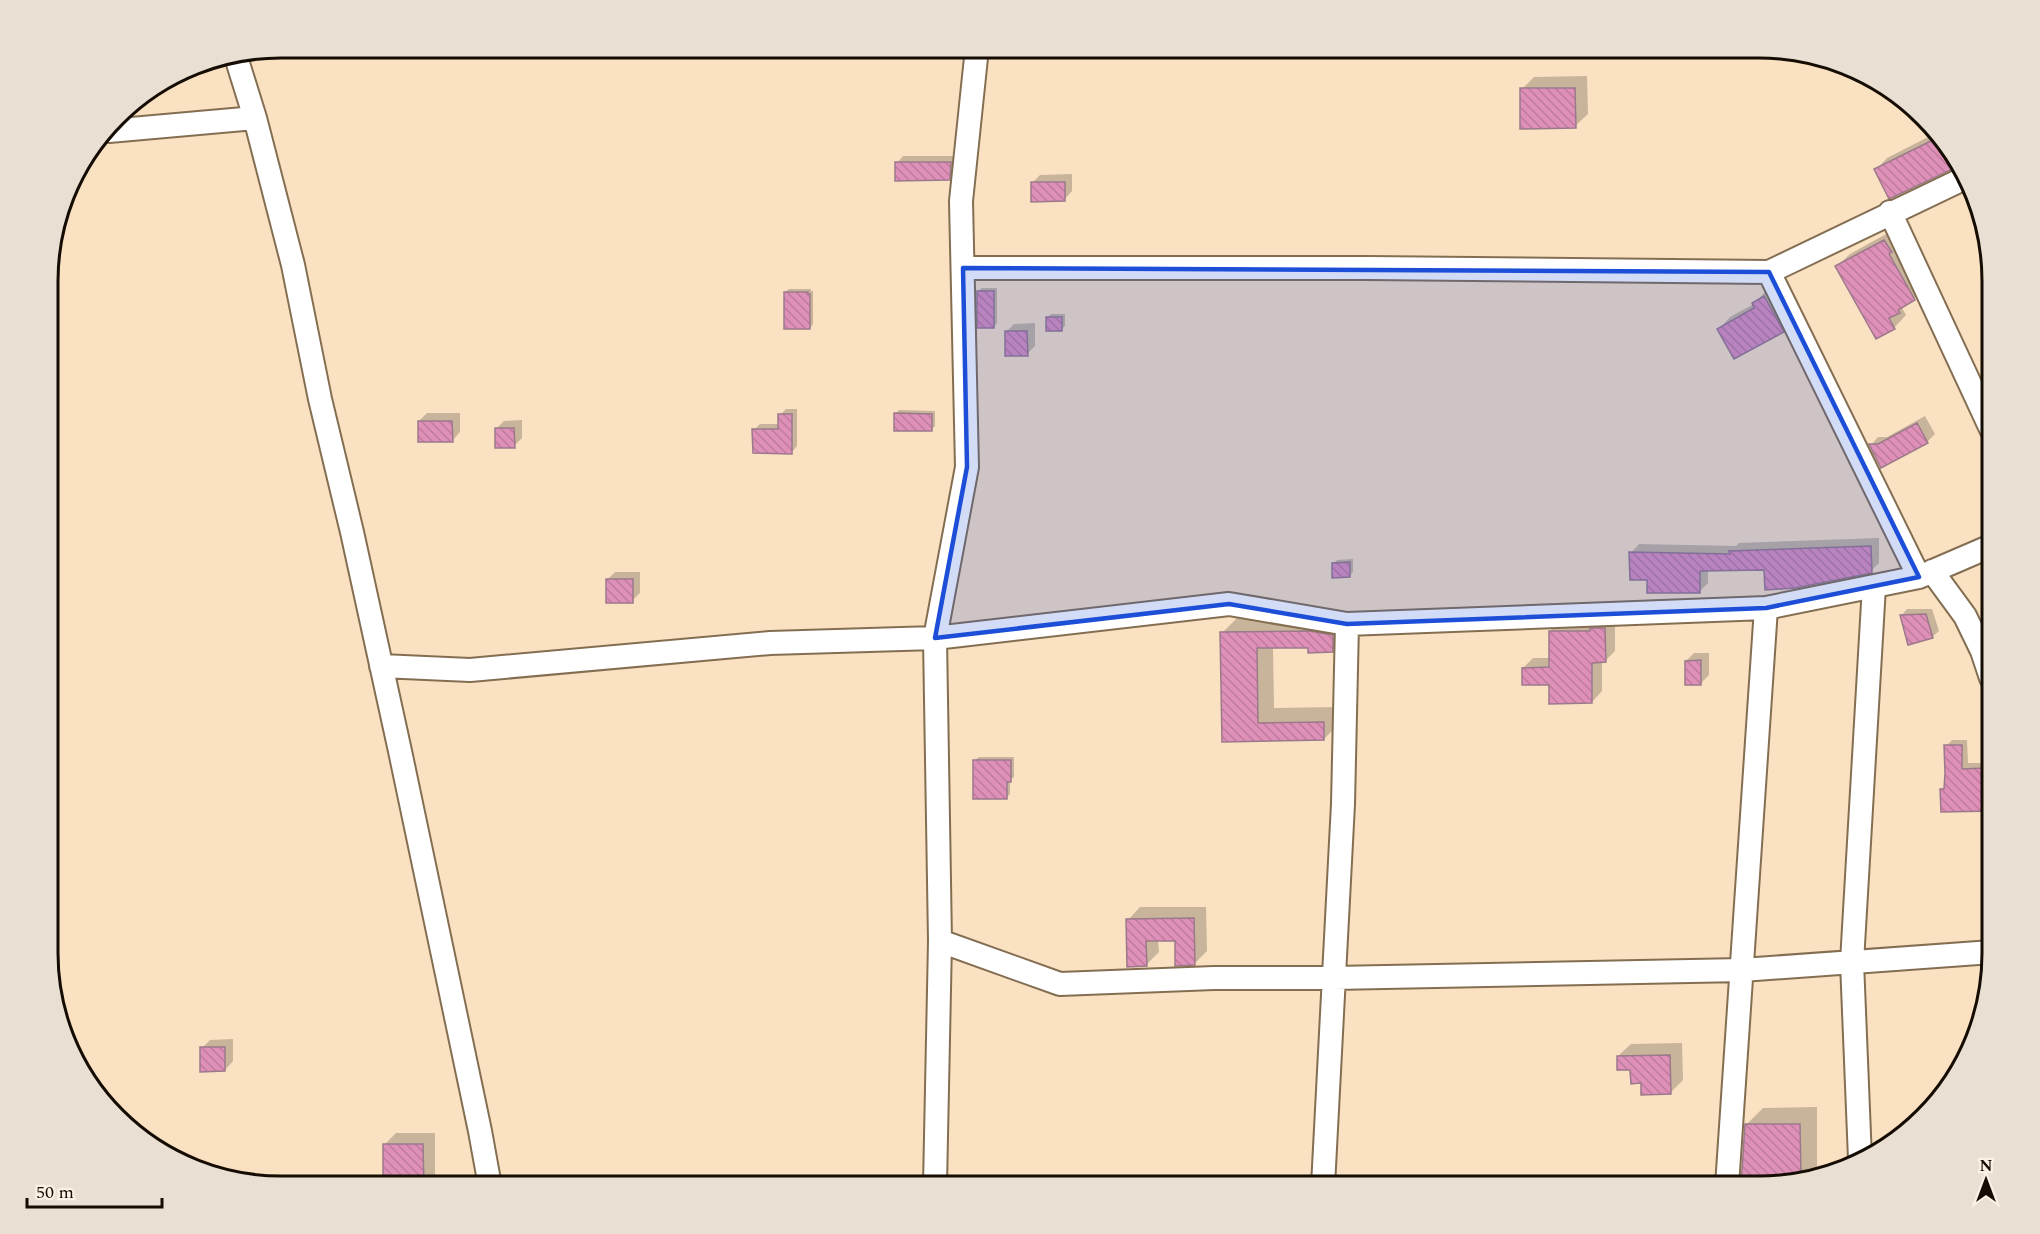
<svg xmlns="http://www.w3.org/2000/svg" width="2040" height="1234" viewBox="0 0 2040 1234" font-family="Spectral,serif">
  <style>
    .shadow { fill: #0003 }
    .building { fill: url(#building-back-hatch); stroke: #9c798a; stroke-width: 1.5 }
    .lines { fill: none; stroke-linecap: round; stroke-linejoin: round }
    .minor-casing { stroke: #846e52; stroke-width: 26 }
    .minor { stroke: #fff; stroke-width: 22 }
    .marked { fill: #1d4ed8; fill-opacity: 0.2; stroke: #1d4ed8; stroke-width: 4.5; stroke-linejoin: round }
    .rim { fill: none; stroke: #150d03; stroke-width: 3 }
  </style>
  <defs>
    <pattern id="building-back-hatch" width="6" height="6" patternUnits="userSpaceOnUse" patternTransform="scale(1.5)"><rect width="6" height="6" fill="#df90b8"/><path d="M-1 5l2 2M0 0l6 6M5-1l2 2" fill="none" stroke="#be7b9d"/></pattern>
  </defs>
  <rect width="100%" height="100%" fill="#fae1c2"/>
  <path class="shadow" d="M 1587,76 L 1588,114 L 1575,126 L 1522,89 L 1534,77 Z
    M 1934,134 L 1953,152 L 1959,166 L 1891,197 L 1876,170 L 1887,158 Z
    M 903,156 L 957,156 L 956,172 L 949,179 L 897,163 Z
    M 1072,174 L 1072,191 L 1064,200 L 1032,183 L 1040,175 Z
    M 1897,228 L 1927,287 L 1902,308 L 1906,315 L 1894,328 L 1837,266 L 1850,254 Z
    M 1776,286 L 1794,319 L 1783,331 L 1719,329 L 1730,317 L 1754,304 L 1765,292 Z
    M 982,288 L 997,288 L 997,323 L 994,327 L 978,291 Z
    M 789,289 L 811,289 L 811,291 L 813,291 L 813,324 L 810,328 L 785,292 Z
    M 1051,314 L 1065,314 L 1065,326 L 1061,330 L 1047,318 Z
    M 1035,323 L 1035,346 L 1027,354 L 1006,332 L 1014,324 Z
    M 786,409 L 797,409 L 797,446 L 792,452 L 754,430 L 760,424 L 780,424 L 780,415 Z
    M 899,410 L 935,411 L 935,426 L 932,429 L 895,414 Z
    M 427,413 L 460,413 L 460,432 L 452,441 L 419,421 Z
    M 1925,416 L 1935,434 L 1927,442 L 1871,445 L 1878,437 L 1887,437 Z
    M 522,420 L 522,438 L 514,446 L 496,429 L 504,421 Z
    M 1879,538 L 1879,563 L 1871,571 L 1708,569 L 1708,583 L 1700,591 L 1648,579 L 1631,553 L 1639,544 L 1736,546 L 1739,543 Z
    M 1353,559 L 1353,572 L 1349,576 L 1334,563 L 1337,560 Z
    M 615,572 L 640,572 L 640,593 L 632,601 L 607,580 Z
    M 1907,609 L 1932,609 L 1939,631 L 1932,637 L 1901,616 Z
    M 1327,616 L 1348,635 L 1332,651 L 1309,646 L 1273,647 L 1274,708 L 1339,707 L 1340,723 L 1324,739 L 1223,740 L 1222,633 L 1238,617 Z
    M 1615,618 L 1615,651 L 1605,661 L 1602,661 L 1602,691 L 1592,702 L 1523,668 L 1533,658 L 1550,658 L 1550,631 L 1560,621 Z
    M 1694,653 L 1709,653 L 1709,675 L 1701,683 L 1686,661 Z
    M 1952,740 L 1967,740 L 1968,763 L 1990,763 L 1992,814 L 1985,815 L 1985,810 L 1942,790 L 1945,786 L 1946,746 Z
    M 979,757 L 1014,757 L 1014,777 L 1010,780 L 1010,794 L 1007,797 L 975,760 Z
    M 1140,907 L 1206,907 L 1207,951 L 1194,964 L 1176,939 L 1158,940 L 1159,952 L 1146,965 L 1128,920 Z
    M 233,1039 L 233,1061 L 225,1070 L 202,1048 L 210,1040 Z
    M 1682,1043 L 1683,1080 L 1670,1093 L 1643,1082 L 1618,1056 L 1631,1044 Z
    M 1817,1107 L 1817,1172 L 1773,1186 L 1746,1125 L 1763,1108 Z
    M 396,1133 L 435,1133 L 435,1180 L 429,1186 L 390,1186 L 384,1145 Z"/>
  <path class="building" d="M 1520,88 L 1575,88 L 1576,128 L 1520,129 Z
    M 1937,138 L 1953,152 L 1959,166 L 1889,199 L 1874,169 Z
    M 895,162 L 951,162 L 950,180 L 895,181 Z
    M 1031,182 L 1065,182 L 1065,201 L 1031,202 Z
    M 1884,240 L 1892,252 L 1889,254 L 1915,300 L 1898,310 L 1900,313 L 1889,318 L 1895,329 L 1876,339 L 1835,266 Z
    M 977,291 L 994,291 L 994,328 L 977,328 Z
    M 784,292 L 808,292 L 808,294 L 810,294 L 810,329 L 784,329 Z
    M 1764,296 L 1784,332 L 1734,359 L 1717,329 L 1754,308 L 1752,303 Z
    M 1046,317 L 1062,317 L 1062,331 L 1046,331 Z
    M 1005,331 L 1027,331 L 1028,356 L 1005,356 Z
    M 894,413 L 932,414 L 932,431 L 894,431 Z
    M 778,414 L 792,414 L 792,454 L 753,453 L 752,429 L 778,429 Z
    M 418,421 L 452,421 L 453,442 L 418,442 Z
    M 1917,423 L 1928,443 L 1881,468 L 1869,444 L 1878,444 Z
    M 495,428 L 514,428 L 515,448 L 495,448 Z
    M 1871,546 L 1872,573 L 1795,588 L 1765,590 L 1764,570 L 1700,571 L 1700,593 L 1647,593 L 1647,580 L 1630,580 L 1629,552 L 1730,554 L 1729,551 Z
    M 1350,562 L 1350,577 L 1332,578 L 1332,563 Z
    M 606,579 L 633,579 L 633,603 L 606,603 Z
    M 1926,614 L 1933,638 L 1908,645 L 1900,615 Z
    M 1590,628 L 1605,628 L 1606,662 L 1592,663 L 1592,703 L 1549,704 L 1549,685 L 1522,685 L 1522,668 L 1549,667 L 1549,631 L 1590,631 Z
    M 1310,631 L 1333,635 L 1333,652 L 1308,653 L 1308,648 L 1257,648 L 1258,723 L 1324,722 L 1324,740 L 1222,742 L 1220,632 Z
    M 1701,660 L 1701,685 L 1685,685 L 1685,661 Z
    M 1944,745 L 1962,745 L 1962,769 L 1985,768 L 1985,782 L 1992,782 L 1992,811 L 1941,812 L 1940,789 L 1944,789 L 1945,773 Z
    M 973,760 L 1011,760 L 1011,782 L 1007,782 L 1007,799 L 973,799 Z
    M 1194,918 L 1195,965 L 1175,966 L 1175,941 L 1146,941 L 1147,966 L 1127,967 L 1126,919 Z
    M 200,1047 L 225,1047 L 225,1071 L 200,1072 Z
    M 1670,1055 L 1671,1094 L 1641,1095 L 1641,1083 L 1631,1084 L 1630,1070 L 1617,1070 L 1617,1056 Z
    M 1745,1124 L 1800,1124 L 1801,1177 L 1773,1186 L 1741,1186 Z
    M 383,1144 L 423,1144 L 424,1186 L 383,1186 Z"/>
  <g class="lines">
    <g class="minor-casing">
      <path id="minor" d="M 236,57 L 255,118
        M 109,131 L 255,118 L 293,265 L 320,399 L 352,532 L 400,751 L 480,1131 L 490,1186
        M 1890,212 L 1991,429
        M 963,268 L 1368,268 L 1769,272
        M 1932,571 L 1965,616 L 1982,651 L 1991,678
        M 1919,577 L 1769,272 L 1965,178
        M 1766,608 L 1919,577 L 1991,546
        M 381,666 L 470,670 L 770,643 L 935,638 L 1229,604 L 1347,624
        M 940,941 L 1060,984 L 1214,978 L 1334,978 L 1742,970 L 1992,952
        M 1860,1159 L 1852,962 L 1874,586
        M 935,1186 L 940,941 L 935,638 L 967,467 L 961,201 L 977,48
        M 1323,1186 L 1343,804 L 1347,624 L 1766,608 L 1727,1186"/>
    </g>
    <use href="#minor" class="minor"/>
  </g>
  <path class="marked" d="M 963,268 L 1769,272 L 1919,577 L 1766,608 L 1347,624 L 1229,604 L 935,638 L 967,467 Z"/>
  <path d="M0 0H2040V1234H0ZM281 58H1759A223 223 0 0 1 1982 281V953A223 223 0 0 1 1759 1176H281A223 223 0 0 1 58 953V281A223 223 0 0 1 281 58Z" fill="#e9dfd3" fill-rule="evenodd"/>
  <path class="rim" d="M281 58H1759A223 223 0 0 1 1982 281V953A223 223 0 0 1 1759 1176H281A223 223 0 0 1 58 953V281A223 223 0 0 1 281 58Z"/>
  <g transform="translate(1986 1180)" stroke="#fbf1e5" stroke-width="4.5" paint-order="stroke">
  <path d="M0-4.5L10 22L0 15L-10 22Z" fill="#150d03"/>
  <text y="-9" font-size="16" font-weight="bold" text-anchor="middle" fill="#150d03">N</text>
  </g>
  <path d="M27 1198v9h135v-9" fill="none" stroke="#150d03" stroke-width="3"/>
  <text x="36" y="1198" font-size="18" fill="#150d03" stroke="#fbf1e5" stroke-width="4.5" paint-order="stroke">50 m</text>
</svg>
